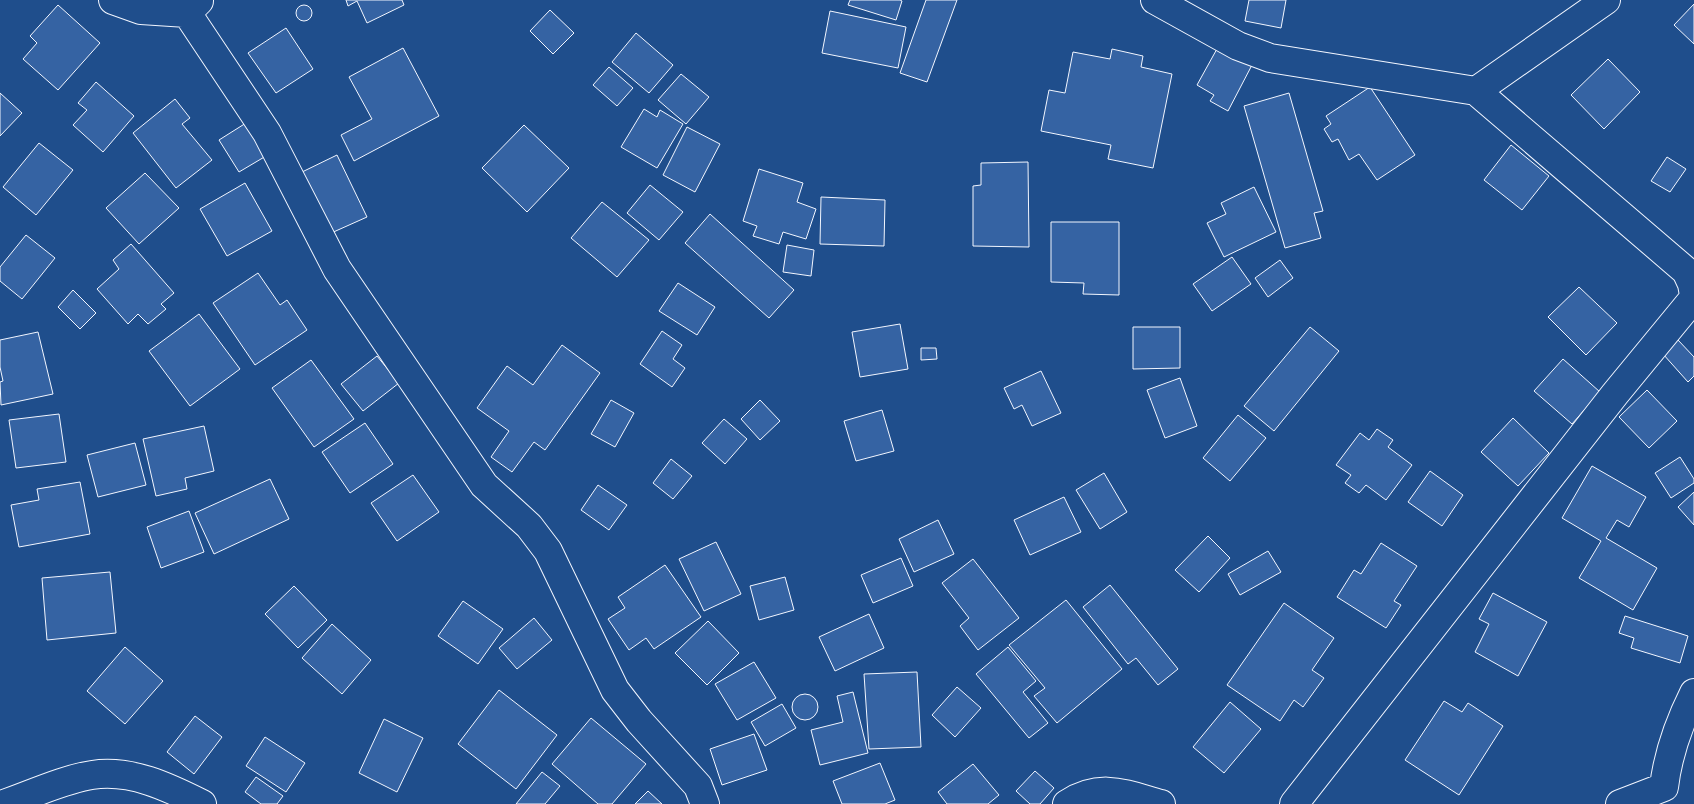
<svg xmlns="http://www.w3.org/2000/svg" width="1694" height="804" viewBox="0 0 1694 804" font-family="Signika,sans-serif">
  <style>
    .building { fill: #3563a3; stroke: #f2f6ff }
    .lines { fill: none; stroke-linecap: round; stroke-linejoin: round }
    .minor-casing { stroke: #f2f6ff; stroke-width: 30 }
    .minor { stroke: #1f4e8c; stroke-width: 28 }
  </style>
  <rect width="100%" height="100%" fill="#1f4e8c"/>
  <path class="building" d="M 346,0 L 402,0 L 404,5 L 367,23 L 357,1 L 348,6 Z
    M 850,0 L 900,0 L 902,1 L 896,20 L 848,5 Z
    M 926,0 L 957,0 L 927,82 L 900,73 Z
    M 1249,0 L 1286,0 L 1281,28 L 1245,21 Z
    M 1694,4 L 1694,44 L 1674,25 Z
    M 58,5 L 100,43 L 58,90 L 23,59 L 37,43 L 30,36 Z
    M296 13a8 8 0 1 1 16 0a8 8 0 1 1-16 0Z
    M 550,10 L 574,33 L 553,54 L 530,31 Z
    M 830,11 L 906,27 L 898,68 L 822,53 Z
    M 286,28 L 313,69 L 276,93 L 248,53 Z
    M 636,33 L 673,65 L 649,93 L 612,62 Z
    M 1218,47 L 1252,65 L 1228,111 L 1210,101 L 1214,95 L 1197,85 Z
    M 403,48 L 439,116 L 354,161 L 341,135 L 372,119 L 349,77 Z
    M 1112,49 L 1143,56 L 1141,67 L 1172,74 L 1153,168 L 1108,159 L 1111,145 L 1041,131 L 1049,90 L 1065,93 L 1073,52 L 1110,59 Z
    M 1608,59 L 1640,92 L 1604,129 L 1571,95 Z
    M 609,67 L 633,88 L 617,106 L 593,85 Z
    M 681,74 L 709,97 L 686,124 L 658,100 Z
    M 96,82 L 134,116 L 103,152 L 73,125 L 87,110 L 78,103 Z
    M 1370,87 L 1415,155 L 1377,180 L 1359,154 L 1349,160 L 1338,139 L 1332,142 L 1324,129 L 1331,124 L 1326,116 Z
    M 0,93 L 22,113 L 0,136 Z
    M 1289,93 L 1323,211 L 1314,213 L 1321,238 L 1285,248 L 1244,106 Z
    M 175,99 L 190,118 L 182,124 L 212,160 L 176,188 L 133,133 Z
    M 644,109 L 657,117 L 660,110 L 683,124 L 657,168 L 621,147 Z
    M 246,123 L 266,156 L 239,172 L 219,140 Z
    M 524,125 L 569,168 L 527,212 L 482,168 Z
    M 687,127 L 720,144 L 695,192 L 663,175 Z
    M 39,143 L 73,170 L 36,215 L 3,187 Z
    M 1511,145 L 1549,176 L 1522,210 L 1484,180 Z
    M 337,155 L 367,217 L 329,234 L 300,173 Z
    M 1667,157 L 1686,169 L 1670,192 L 1651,181 Z
    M 1028,162 L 1029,247 L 973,246 L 973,186 L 981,185 L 981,163 Z
    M 759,169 L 803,183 L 797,202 L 816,209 L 806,239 L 783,232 L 779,244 L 753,236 L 757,226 L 743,221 Z
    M 145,173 L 179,208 L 139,244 L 106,208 Z
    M 245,183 L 272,231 L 227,256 L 200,209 Z
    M 650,185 L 683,212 L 659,240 L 627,213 Z
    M 1254,187 L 1276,232 L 1224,257 L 1207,223 L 1226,214 L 1221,203 Z
    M 821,197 L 885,200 L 884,246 L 820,244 Z
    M 602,202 L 649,240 L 617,277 L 571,238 Z
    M 710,214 L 794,290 L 769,318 L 685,243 Z
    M 1051,222 L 1119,222 L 1119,295 L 1083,294 L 1084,283 L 1051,282 Z
    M 26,235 L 55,258 L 22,299 L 0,281 L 0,267 Z
    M 131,244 L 174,293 L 161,304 L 166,309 L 148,324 L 138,314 L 128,324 L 97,289 L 119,269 L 113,260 Z
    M 787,245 L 814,250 L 811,276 L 783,272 Z
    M 1232,257 L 1251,284 L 1212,311 L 1193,284 Z
    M 1280,260 L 1293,278 L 1268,297 L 1255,278 Z
    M 258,273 L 280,305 L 287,300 L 307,330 L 255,365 L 213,303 Z
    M 678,283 L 715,307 L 697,335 L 659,311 Z
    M 1579,287 L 1617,323 L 1586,355 L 1548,317 Z
    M 73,290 L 96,313 L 80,329 L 58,307 Z
    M 199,314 L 240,369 L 190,406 L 149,351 Z
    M 900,324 L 908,369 L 860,377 L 852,332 Z
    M 1133,327 L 1180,327 L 1180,368 L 1133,369 Z
    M 1310,327 L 1339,351 L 1274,431 L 1244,406 Z
    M 662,331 L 682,345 L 673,359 L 685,368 L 672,387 L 640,364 Z
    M 38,332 L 53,394 L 1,405 L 0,382 L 3,381 L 0,367 L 0,340 Z
    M 1678,340 L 1694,357 L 1694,376 L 1688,382 L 1663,354 Z
    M 562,345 L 600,373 L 545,450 L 534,442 L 512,472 L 491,457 L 509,431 L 477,408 L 507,366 L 533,385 Z
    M 921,348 L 936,348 L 937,359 L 921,360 Z
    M 377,356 L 399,383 L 363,411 L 341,384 Z
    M 1563,359 L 1600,392 L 1572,424 L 1534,391 Z
    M 311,360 L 354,419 L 314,447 L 272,388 Z
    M 1041,371 L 1061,413 L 1032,426 L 1022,405 L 1014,409 L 1004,388 Z
    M 1180,378 L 1197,426 L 1165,438 L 1147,390 Z
    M 1647,390 L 1677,421 L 1649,448 L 1619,417 Z
    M 611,400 L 634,413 L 615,447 L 591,434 Z
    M 760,400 L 780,421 L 760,440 L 741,419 Z
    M 882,410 L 894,451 L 856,461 L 844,421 Z
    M 59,414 L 66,462 L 16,468 L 9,420 Z
    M 1238,415 L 1266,438 L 1230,481 L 1203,458 Z
    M 1513,418 L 1549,453 L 1518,486 L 1481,452 Z
    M 724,419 L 747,439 L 725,464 L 702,443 Z
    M 365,423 L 393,464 L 350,493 L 322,452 Z
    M 204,426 L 214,471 L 185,478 L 187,489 L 156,496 L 143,439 Z
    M 1377,429 L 1393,440 L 1388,447 L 1412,465 L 1386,500 L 1366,485 L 1359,493 L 1345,483 L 1351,475 L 1336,465 L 1360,433 L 1369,440 Z
    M 135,443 L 146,485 L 98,497 L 87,455 Z
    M 1680,457 L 1694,479 L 1694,483 L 1671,498 L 1655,473 Z
    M 671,459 L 692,476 L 673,499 L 653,483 Z
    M 1592,466 L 1646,497 L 1629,527 L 1617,520 L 1606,538 L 1657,568 L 1633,610 L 1579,578 L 1601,541 L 1562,518 Z
    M 1430,471 L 1463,495 L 1442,526 L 1408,502 Z
    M 1104,473 L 1127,512 L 1100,529 L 1076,490 Z
    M 413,475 L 439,512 L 397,541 L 371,503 Z
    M 270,479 L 289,519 L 214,554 L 195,513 Z
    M 80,482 L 90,534 L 19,547 L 11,505 L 39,500 L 37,489 Z
    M 598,485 L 627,505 L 609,530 L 581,510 Z
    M 1694,492 L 1694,525 L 1678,507 Z
    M 1064,497 L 1081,532 L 1030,555 L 1014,520 Z
    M 189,511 L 204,552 L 161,568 L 147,527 Z
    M 938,520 L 954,554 L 914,572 L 899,539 Z
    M 1208,536 L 1230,558 L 1199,592 L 1175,570 Z
    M 716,542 L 741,594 L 704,611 L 679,559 Z
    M 1381,543 L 1417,566 L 1394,601 L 1401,605 L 1386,628 L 1337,597 L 1354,570 L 1361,574 Z
    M 1268,551 L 1281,572 L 1240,595 L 1228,574 Z
    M 901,558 L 913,586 L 873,603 L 861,575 Z
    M 973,559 L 1019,618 L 978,650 L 960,626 L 969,618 L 942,583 Z
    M 665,565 L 701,617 L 654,649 L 646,638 L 629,650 L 608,619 L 625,608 L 618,597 Z
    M 110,572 L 116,633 L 47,640 L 42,578 Z
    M 785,577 L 794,610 L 759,620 L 750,586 Z
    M 1110,585 L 1178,669 L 1158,685 L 1136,658 L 1128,664 L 1083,607 Z
    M 294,586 L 327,620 L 298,648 L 265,614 Z
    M 1493,593 L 1547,622 L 1518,676 L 1475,652 L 1489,624 L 1479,619 Z
    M 1066,600 L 1122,669 L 1057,723 L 1034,696 L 1045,688 L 1009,645 Z
    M 463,601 L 503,629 L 478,664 L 438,636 Z
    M 1284,603 L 1334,638 L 1312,670 L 1324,678 L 1303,707 L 1294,700 L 1280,721 L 1227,685 Z
    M 869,614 L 884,648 L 835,671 L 819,637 Z
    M 1625,616 L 1688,636 L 1680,663 L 1631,648 L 1634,638 L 1619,633 Z
    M 534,618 L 552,640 L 517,669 L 499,648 Z
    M 708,621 L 739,653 L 707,685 L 675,653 Z
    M 332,624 L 371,660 L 342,694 L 302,658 Z
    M 125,647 L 163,681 L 125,724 L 87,691 Z
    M 1008,647 L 1036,681 L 1023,692 L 1048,723 L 1029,738 L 976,674 Z
    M 754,662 L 776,698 L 737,720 L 715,684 Z
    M 917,672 L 921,747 L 869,749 L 864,674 Z
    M 957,687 L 981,708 L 955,737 L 932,715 Z
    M 499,690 L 557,735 L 516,789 L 458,744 Z
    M 853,692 L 868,753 L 820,765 L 811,730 L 843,722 L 837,696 Z
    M792 707a13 13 0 1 1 26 0a13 13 0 1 1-26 0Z
    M 1444,701 L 1462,712 L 1468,703 L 1503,726 L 1459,795 L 1405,760 Z
    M 1230,702 L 1261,729 L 1224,773 L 1193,747 Z
    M 782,704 L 796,728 L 765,746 L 751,722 Z
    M 195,716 L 222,737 L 194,774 L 167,752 Z
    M 591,718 L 646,764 L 612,804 L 598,804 L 552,764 Z
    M 384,719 L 423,738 L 397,792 L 359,773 Z
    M 754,734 L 767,770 L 722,785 L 710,749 Z
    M 265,737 L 305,763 L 286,792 L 246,766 Z
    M 880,763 L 895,800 L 885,804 L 842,804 L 833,781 Z
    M 973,764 L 999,795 L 988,804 L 947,804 L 938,792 Z
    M 1035,771 L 1054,788 L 1040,804 L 1030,804 L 1016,791 Z
    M 542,772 L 560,786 L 545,804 L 516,804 Z
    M 256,777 L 283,796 L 277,804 L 261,804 L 245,792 Z
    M 648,791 L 662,804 L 635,804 Z"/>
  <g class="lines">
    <g class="minor-casing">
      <path id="minor" d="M 113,0 L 141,10 L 187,13 L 199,1
        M 1155,0 L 1238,46 L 1270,58 L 1476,91 L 1606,0
        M 187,13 L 267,133 L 337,269 L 484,485 L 529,526 L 548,551 L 615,690 L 639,721 L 698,786 L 705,804
        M 1476,91 L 1686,271 L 1692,284 L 1694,295
        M 4,804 C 30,795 65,779 92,775 C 131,769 168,787 202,804
        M 1067,804 C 1101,782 1125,794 1161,804
        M 1294,804 L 1615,394 L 1694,298
        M 1620,804 L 1664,787 C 1668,753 1679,723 1694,693"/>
    </g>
    <use href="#minor" class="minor"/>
  </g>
</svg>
